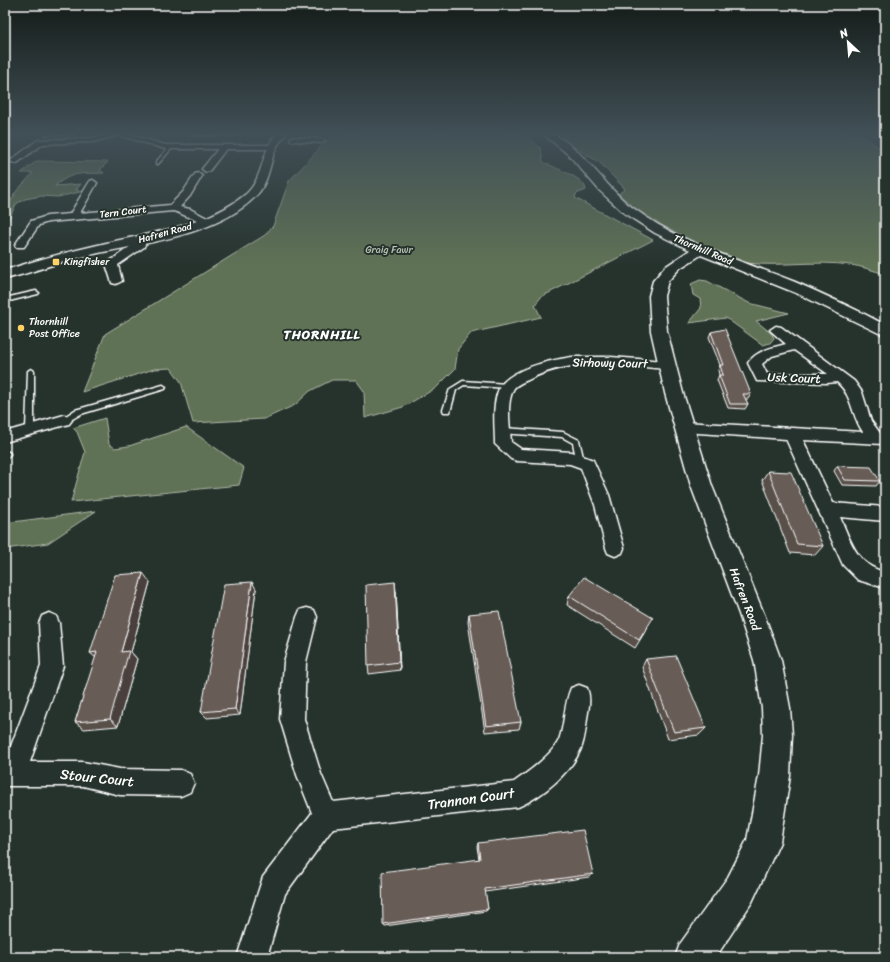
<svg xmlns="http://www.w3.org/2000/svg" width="890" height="962" viewBox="0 0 890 962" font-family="Sriracha,sans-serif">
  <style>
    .built { fill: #3a3f39 }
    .green { fill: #607255; stroke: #b0b8aa }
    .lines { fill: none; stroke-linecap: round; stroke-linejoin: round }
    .service-casing { stroke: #fff; stroke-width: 3 }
    .minor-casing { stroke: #fff; stroke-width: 3 }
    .tertiary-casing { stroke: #fff; stroke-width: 3 }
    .service { fill: #26332d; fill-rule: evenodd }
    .minor { fill: #26332d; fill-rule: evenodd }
    .tertiary { fill: #26332d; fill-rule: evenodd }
    .wall { fill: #594f4a; stroke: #fff }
    .shaded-wall { fill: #48403c; stroke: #fff }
    .building { fill: #675c56; stroke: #fff }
    .poi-dot { fill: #ffd166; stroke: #26332d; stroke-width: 1.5 }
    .labels { text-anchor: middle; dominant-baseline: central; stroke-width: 4; stroke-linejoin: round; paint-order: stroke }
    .far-street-label { font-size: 10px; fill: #fff; stroke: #26332d }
    .far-park-label { font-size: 10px; fill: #b7c0b2; stroke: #26332d }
    .far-poi-label { font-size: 10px; fill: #fff; stroke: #26332d; text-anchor: start }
    .street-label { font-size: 12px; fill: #fff; stroke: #26332d }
    .far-district-label { font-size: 13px; font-weight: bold; letter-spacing: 1px; fill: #fff; stroke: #26332d }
    .near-street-label { font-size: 14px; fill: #fff; stroke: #26332d }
  </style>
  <rect width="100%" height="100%" fill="#26332d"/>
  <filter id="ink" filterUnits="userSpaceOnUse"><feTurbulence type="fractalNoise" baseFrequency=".025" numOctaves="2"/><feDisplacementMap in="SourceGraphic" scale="8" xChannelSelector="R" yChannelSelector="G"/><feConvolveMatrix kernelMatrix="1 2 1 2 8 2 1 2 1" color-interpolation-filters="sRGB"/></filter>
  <g filter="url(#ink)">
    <path class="built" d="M 860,133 L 885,133 L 885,150 L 868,141 Z"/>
    <path class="green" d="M 334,133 L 526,133 L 541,149 L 543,162 C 554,168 585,177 586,190 L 576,194 L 575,198 L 653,240 L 541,297 L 535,305 L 541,317 L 471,333 L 458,349 L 455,369 L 436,388 L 403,407 L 365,418 L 364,391 L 356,380 L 332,380 L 310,391 L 295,405 L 264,419 L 193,423 L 181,382 L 171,368 L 154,369 L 82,392 L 105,334 L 265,235 L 273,226 L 289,181 Z
      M 552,133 L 860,133 L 868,141 L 885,150 L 885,274 C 874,271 861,266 850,265 C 816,260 780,267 746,263 C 711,258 645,218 617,195 L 625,189 L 600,163 Z
      M 37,161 L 108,162 L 100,170 L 104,173 C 83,174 72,171 55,186 L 81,184 L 76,190 L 84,191 L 58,197 L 41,196 L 25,199 L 16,204 L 8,221 L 5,221 L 5,209 L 15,195 L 13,195 L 33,173 L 21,173 Z
      M 700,280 L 707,281 L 749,303 L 789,313 L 756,321 L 771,333 L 774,338 L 770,343 L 763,345 L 726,318 L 689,323 L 701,308 L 700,299 L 693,295 L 691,284 Z
      M 105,418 L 109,444 L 115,448 L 129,446 L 186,427 L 244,468 L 239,485 L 71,502 L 85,452 L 77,432 L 73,428 Z
      M 96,511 L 48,543 L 5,549 L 5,523 Z"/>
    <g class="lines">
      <g class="service-casing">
        <path id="service" d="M 45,133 L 72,133 L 74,134 L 46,135 Z
          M 170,146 L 173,147 L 158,164 L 156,164 L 156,162 Z
          M 36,291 L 39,293 L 38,294 L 5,302 L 5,298 Z
          M 31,369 L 34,371 L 34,430 L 30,433 L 26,430 L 28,371 Z
          M 463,381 L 507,384 L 510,386 L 507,388 L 464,385 L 456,390 L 450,412 L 444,412 L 443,410 L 450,389 Z
          M 163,385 L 166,387 L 165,389 L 81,414 L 67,422 L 64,422 L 60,420 L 75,410 Z
          M 503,428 L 563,432 L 579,440 L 584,461 L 583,463 L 577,463 L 573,443 L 562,437 L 500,433 L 499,431 Z
          M 5,452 L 9,452 L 10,454 L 8,457 L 5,458 Z"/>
      </g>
      <g class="minor-casing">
        <path id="minor" d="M 112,133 L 126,133 L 165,145 L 271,145 L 275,147 L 271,149 L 226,149 L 209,171 L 206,172 L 202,169 L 218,149 L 165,149 L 119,135 L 93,142 L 43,144 L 17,163 L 14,163 L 10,161 L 38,140 L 93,138 Z
          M 184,133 L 243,133 L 239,135 L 188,135 Z
          M 291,137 L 321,139 L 325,141 L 321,143 L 294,141 L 291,141 Z
          M 198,173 L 202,176 L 190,196 L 180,207 L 190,209 L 209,219 L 210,221 L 209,223 C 201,225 183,213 173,211 L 48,222 L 39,225 L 24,247 L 16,247 L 15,245 L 31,221 L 47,216 L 70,214 L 90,181 L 93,180 L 97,183 L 80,213 L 170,205 L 183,192 L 195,174 Z
          M 142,236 L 147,239 L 144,247 L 118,265 L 122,281 L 116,284 L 112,283 L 106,264 L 135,243 L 138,237 Z
          M 776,326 L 781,327 L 854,381 L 862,392 L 871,421 L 880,433 L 885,434 L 885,444 L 883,444 L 803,440 L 833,503 L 885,507 L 885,521 L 840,517 C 850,540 857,566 885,572 L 885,588 L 858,580 L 843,565 L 786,439 L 683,432 L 678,431 L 675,427 L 678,423 L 683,422 L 863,432 C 851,415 853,396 837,382 L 827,383 L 757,381 L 748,363 C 757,350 772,348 786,344 L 770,330 ZM 794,350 L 828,374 L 767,374 L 762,364 L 772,356 Z
          M 572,357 L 610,357 L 666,361 L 671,362 L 673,365 L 671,368 L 666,369 C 619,365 571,357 528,380 C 523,382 515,385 513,390 C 506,405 510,426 511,442 L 521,449 L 572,452 L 593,460 L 609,495 L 624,548 L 622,553 L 615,556 L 608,553 L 606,548 L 595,505 L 581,468 L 570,464 L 517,461 L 511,459 L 495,444 C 495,427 492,407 498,391 C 506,369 552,360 572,357 Z
          M 64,415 L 69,416 L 72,420 L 69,424 L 5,442 L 5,432 Z
          M 307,608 L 314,610 L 317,617 L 306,662 L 304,719 L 321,774 L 333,802 L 514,782 C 527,773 556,752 560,737 C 565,721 564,704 571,688 L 579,685 L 587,688 C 591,698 589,707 587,718 C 586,727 585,737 582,746 C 573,771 542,797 518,807 L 333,828 L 285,894 L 267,957 L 237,957 L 263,877 L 312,813 L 297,775 L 280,719 L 284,662 L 297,617 L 300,610 Z
          M 49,613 L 56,616 L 59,623 L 63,666 L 30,762 L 83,762 L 120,769 L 181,770 L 190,774 L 194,783 L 190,792 L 181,796 L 120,795 L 83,786 L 5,786 L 5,762 L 41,666 L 39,623 L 42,616 Z"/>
      </g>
      <g class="tertiary-casing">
        <path id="tertiary" d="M 277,133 L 287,133 C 283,138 279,142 276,148 C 269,165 269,183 255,197 C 214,238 134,244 81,257 C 55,263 31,273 5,279 L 5,270 L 12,268 C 46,257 80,249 115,241 C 160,231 209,225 246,194 C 264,178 261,151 277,133 Z
          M 542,133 C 545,133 550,132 553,134 C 585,150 604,187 633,208 C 681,244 740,260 795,282 C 825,295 856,309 885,325 L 885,336 L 796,293 L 701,255 L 680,268 L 668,281 L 664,296 L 667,331 L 683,393 L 712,486 L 764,614 L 781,660 L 790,708 L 792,735 L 790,776 L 780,842 L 752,902 L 716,957 L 675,957 L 680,944 L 728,877 L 747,840 L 759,776 L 763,735 L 762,708 L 754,660 L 739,614 L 691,486 L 665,393 L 651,331 L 649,296 L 653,281 L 665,267 L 690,250 L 655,233 L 624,213 L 600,191 L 569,155 Z"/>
      </g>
      <use href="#service" class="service"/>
      <use href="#minor" class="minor"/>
      <use href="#tertiary" class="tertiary"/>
    </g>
    <path class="wall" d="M 711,332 L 751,394 L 748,399 L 745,399 L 748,404 L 745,409 L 728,408 L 717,380 L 719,375 L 718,370 L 720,365 L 709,337 Z
      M 837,466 L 880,481 L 876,486 L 842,485 L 834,471 Z
      M 768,471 L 823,546 L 815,555 L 790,553 L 762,480 Z
      M 150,582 L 131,652 L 137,659 L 118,726 L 84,729 L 75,722 L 96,658 L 90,653 Z
      M 256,589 L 240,715 L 207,718 L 201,712 Z
      M 396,591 L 400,670 L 369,674 L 368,666 Z
      M 569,596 L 648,627 L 635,648 L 567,605 Z
      M 469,614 L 521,722 L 519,729 L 485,732 L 468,622 Z
      M 646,659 L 706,728 L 699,735 L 668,739 L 642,667 Z
      M 478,843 L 593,874 L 589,877 L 485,892 L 488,909 L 486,911 L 385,926 L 383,924 L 479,859 L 477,847 Z"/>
    <path class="shaded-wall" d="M 143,573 L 150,582 L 131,652 L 137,659 L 118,726 L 110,719 L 121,652 Z
      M 252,582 L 256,589 L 240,715 L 235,709 Z
      M 395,582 L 396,591 L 400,670 L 399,662 Z"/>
    <path class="building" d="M 725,329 L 751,394 L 743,394 L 748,404 L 730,404 L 719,375 L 723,375 L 720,365 L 723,365 L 711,332 Z
      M 837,466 L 871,467 L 880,481 L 845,480 Z
      M 768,471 L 791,472 L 823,546 L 797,544 Z
      M 143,573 L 121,652 L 129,651 L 110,719 L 75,722 L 97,652 L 90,653 L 115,575 Z
      M 584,577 L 653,618 L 639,640 L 569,596 Z
      M 252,582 L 235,709 L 201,712 L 224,584 Z
      M 395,582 L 399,662 L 368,666 L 366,585 Z
      M 499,611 L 521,722 L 486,726 L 469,614 Z
      M 676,656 L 706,728 L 674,732 L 646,659 Z
      M 583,830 L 593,874 L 485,889 L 488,909 L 383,924 L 382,872 L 480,859 L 478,843 Z"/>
  </g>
  <linearGradient id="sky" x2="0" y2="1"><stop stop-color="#151c19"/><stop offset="0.5" stop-color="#415057"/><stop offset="1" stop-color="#415057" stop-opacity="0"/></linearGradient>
  <rect width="890" height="267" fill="url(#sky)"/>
  <g class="poi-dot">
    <rect x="52" y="258" width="8" height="8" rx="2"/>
    <circle cx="21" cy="328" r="4"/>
  </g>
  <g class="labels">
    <g class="far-street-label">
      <text transform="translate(123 212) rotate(-7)">Tern Court</text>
      <text transform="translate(165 233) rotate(-15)">Hafren Road</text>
      <text transform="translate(703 250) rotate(23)">Thornhill Road</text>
    </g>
    <g class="far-park-label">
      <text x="389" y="250">Graig Fawr</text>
    </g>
    <g class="far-poi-label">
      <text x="64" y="262">Kingfisher</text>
      <text x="29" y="322">Thornhill<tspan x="29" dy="12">Post Office</tspan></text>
    </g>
    <g class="street-label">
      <text transform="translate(610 363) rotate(1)">Sirhowy Court</text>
      <text transform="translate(794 378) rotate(2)">Usk Court</text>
      <text transform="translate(745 599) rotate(69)">Hafren Road</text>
    </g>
    <g class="far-district-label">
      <text x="322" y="334">THORNHILL</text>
    </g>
    <g class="near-street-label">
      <text transform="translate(97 778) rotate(6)">Stour Court</text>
      <text transform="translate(471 799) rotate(-8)">Trannon Court</text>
    </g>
  </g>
  <rect width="890" height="962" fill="none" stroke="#26332d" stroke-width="20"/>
  <rect x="10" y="10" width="870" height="942" fill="none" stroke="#fff" stroke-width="1.5" filter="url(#ink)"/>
  <g transform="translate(848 42) rotate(334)" stroke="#26332d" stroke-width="3" paint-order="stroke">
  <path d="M0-3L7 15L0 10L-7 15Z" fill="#ffffff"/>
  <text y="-6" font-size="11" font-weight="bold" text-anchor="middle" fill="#ffffff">N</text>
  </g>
</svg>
